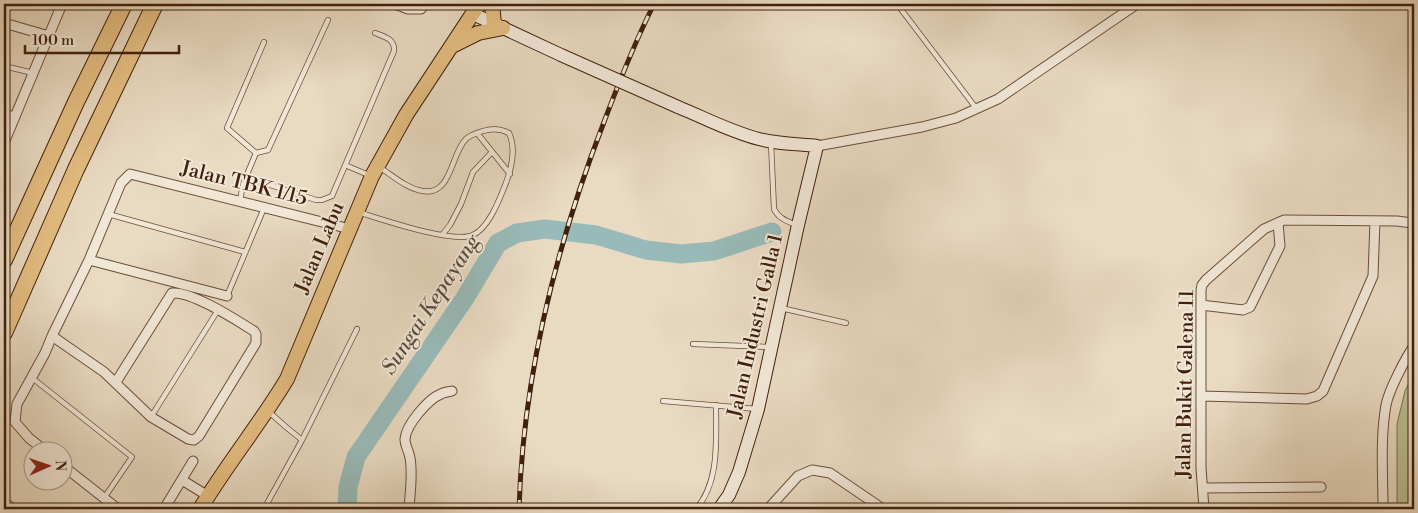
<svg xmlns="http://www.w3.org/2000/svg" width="1418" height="513" viewBox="0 0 1418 513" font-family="'Libre Bodoni',serif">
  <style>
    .green { fill: #babe91; stroke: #7e6f4e }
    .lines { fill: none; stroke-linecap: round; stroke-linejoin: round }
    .river { stroke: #98bab8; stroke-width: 19 }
    .service-casing { stroke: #6b4e3a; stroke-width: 6 }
    .minor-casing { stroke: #6b4e3a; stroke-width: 11 }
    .secondary-casing { stroke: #41200c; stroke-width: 14 }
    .primary-casing { stroke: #41200c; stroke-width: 16 }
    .motorway-casing { stroke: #41200c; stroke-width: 18 }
    .service { stroke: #f1e7d7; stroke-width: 4.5 }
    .minor { stroke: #f1e7d7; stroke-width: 9 }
    .secondary { stroke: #f1e7d7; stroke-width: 12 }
    .primary { stroke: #e4bd81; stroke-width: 14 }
    .motorway { stroke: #e4bd81; stroke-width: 16 }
    .rail-casing { stroke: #41200c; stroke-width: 5 }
    .rail { stroke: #f1e7d7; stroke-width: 3; stroke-dasharray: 9; stroke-linecap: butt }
    .secondary-bridge-casing { stroke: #41200c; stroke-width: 14; stroke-linecap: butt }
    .secondary-bridge { stroke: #f1e7d7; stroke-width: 12 }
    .labels { text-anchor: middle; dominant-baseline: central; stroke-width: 4; stroke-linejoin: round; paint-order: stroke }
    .street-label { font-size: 20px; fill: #41200c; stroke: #f1e7d7 }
    .water-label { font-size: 21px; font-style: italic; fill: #5b4e40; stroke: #f1e7d7 }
  </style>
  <rect width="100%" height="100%" fill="#e9dac2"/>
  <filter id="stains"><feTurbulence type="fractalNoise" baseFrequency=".004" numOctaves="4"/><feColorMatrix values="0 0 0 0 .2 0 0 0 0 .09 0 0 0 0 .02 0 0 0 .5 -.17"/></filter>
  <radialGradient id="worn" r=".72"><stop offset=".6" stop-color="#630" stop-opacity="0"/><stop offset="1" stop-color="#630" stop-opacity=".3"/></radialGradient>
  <path class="green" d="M 1414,373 L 1414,509 L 1397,509 L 1397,424 L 1405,391 Z"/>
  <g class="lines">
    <path class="river" d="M 347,509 L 348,487 L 356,457 L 465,298 L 498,243 L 517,233 L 545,229 L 596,235 L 646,250 L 681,254 L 714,251 L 772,232"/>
    <g class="service-casing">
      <path id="service" d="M 897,4 L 976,108
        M 4,66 L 33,73
        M 477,133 L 510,174
        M 771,143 L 774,209 C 778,218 787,221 796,225
        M 256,153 L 268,150 L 328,20
        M 256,153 L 227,128 L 264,42
        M 345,165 L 371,176
        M 246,177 L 316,200 L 322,200 L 332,196 L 394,51 C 395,39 385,37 375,33
        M 240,201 L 243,184 L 256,153
        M 358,212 C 381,219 453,244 473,235 C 488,228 498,203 504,188 C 511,171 517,150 509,133 C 501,129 493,128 483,131 C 478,133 470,135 466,139 C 451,153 452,196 423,191 C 407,189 392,175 379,167
        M 108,214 L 245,252
        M 442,235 L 450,225 L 461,204 L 473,172 L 492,152
        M 227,296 L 264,208
        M 781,308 L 846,323
        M 693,344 L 769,347
        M 31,377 L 132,457 L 104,498
        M 663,401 L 757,409
        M 151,417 L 218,310
        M 302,440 L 357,329
        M 4,499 L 17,509
        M 264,509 L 302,440 L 286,427 L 269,412
        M 696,509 C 720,482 716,439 716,405"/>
    </g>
    <g class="minor-casing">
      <path id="minor" d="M 395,4 L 408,9 L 421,9 L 425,4
        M 4,23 L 49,36
        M 4,114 L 15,117
        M 4,143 L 62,4
        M 817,146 L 922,127 L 956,118 L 998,99 L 1137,4
        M 89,260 L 227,296
        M 1201,305 L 1243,310 L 1250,307 L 1280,246 L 1278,223
        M 52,336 L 104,372 L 151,417 L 188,439 L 194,440 L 199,436 L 256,343 L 256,334 L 254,331 C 236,320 192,291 172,293 L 116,382
        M 1202,396 L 1307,399 L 1317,396 L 1323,391 L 1373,276 L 1375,221
        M 44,450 L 29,438 L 15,422 L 17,404 L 45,353 L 52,336 L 89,260 L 121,183 L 130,174 L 350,229
        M 62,465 L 118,509
        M 182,480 L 208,496
        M 1203,488 L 1321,487
        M 164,509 L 193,461
        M 409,509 C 410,493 413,474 410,458 C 409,451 405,446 405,439 C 406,425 428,399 441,394 C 444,392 448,392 452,391
        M 768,509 L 798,476 L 812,470 L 830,473 L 883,509
        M 1204,509 L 1201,468 L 1201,290 L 1202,285 L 1206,280 L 1264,229 L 1284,220 L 1397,221 L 1412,223 L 1414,224
        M 1383,509 C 1383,476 1380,438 1386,405 C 1389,390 1405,359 1414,346"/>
    </g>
    <g class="secondary-casing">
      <path id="secondary" d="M 473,14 L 561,55
        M 678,107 C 705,118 731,132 759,139 C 778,144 798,144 817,146 L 798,225 L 758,409 L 739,472 L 729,495 L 719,509"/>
    </g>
    <g class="primary-casing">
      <path id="primary" d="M 492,4 L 494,24
        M 452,46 L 478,33 L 503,28
        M 200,509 C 227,464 260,424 287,379 L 372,176 L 406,115 L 479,4"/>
    </g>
    <g class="motorway-casing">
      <path id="motorway" d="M 4,260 L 76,102 L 124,4
        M 4,333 L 76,169 L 155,4"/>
    </g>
    <use href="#service" class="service"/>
    <use href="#minor" class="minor"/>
    <use href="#secondary" class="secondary"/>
    <use href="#primary" class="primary"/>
    <use href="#motorway" class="motorway"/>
    <g class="rail-casing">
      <path id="rail" d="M 519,509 C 523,376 556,246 604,122 C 619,82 635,42 654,4"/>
    </g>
    <use href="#rail" class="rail"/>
    <g class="secondary-bridge-casing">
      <path id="secondary-bridge" d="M 561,55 L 678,107"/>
    </g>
    <use href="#secondary-bridge" class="secondary-bridge"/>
  </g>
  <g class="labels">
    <g class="street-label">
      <text transform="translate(244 184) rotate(14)">Jalan TBK 1/15</text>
      <text transform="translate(320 248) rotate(-67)">Jalan Labu</text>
      <text transform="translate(756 326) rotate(-77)">Jalan Industri Galla 1</text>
      <text transform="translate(1186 384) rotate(-89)">Jalan Bukit Galena 11</text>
    </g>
    <g class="water-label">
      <text transform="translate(431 305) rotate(-57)">Sungai Kepayang</text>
    </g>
  </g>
  <rect width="1418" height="513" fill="none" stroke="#e9dac2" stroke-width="20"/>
  <rect x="5" y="5" width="1408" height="503" fill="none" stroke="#41200c" stroke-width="2.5"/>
  <rect x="10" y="10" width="1398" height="493" fill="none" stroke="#41200c"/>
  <g transform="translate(48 466) rotate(88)"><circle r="24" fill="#f1e7d7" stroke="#ab9786"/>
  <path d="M0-4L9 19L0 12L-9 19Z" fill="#8f2418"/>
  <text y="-8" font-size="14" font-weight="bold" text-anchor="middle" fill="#41200c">N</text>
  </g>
  <path d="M25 45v8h154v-8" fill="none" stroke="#41200c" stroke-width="2.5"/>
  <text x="32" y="45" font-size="15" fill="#41200c" stroke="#f1e7d7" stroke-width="4" paint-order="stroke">100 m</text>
  <rect width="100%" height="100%" filter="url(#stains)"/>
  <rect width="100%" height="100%" fill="url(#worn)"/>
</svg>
